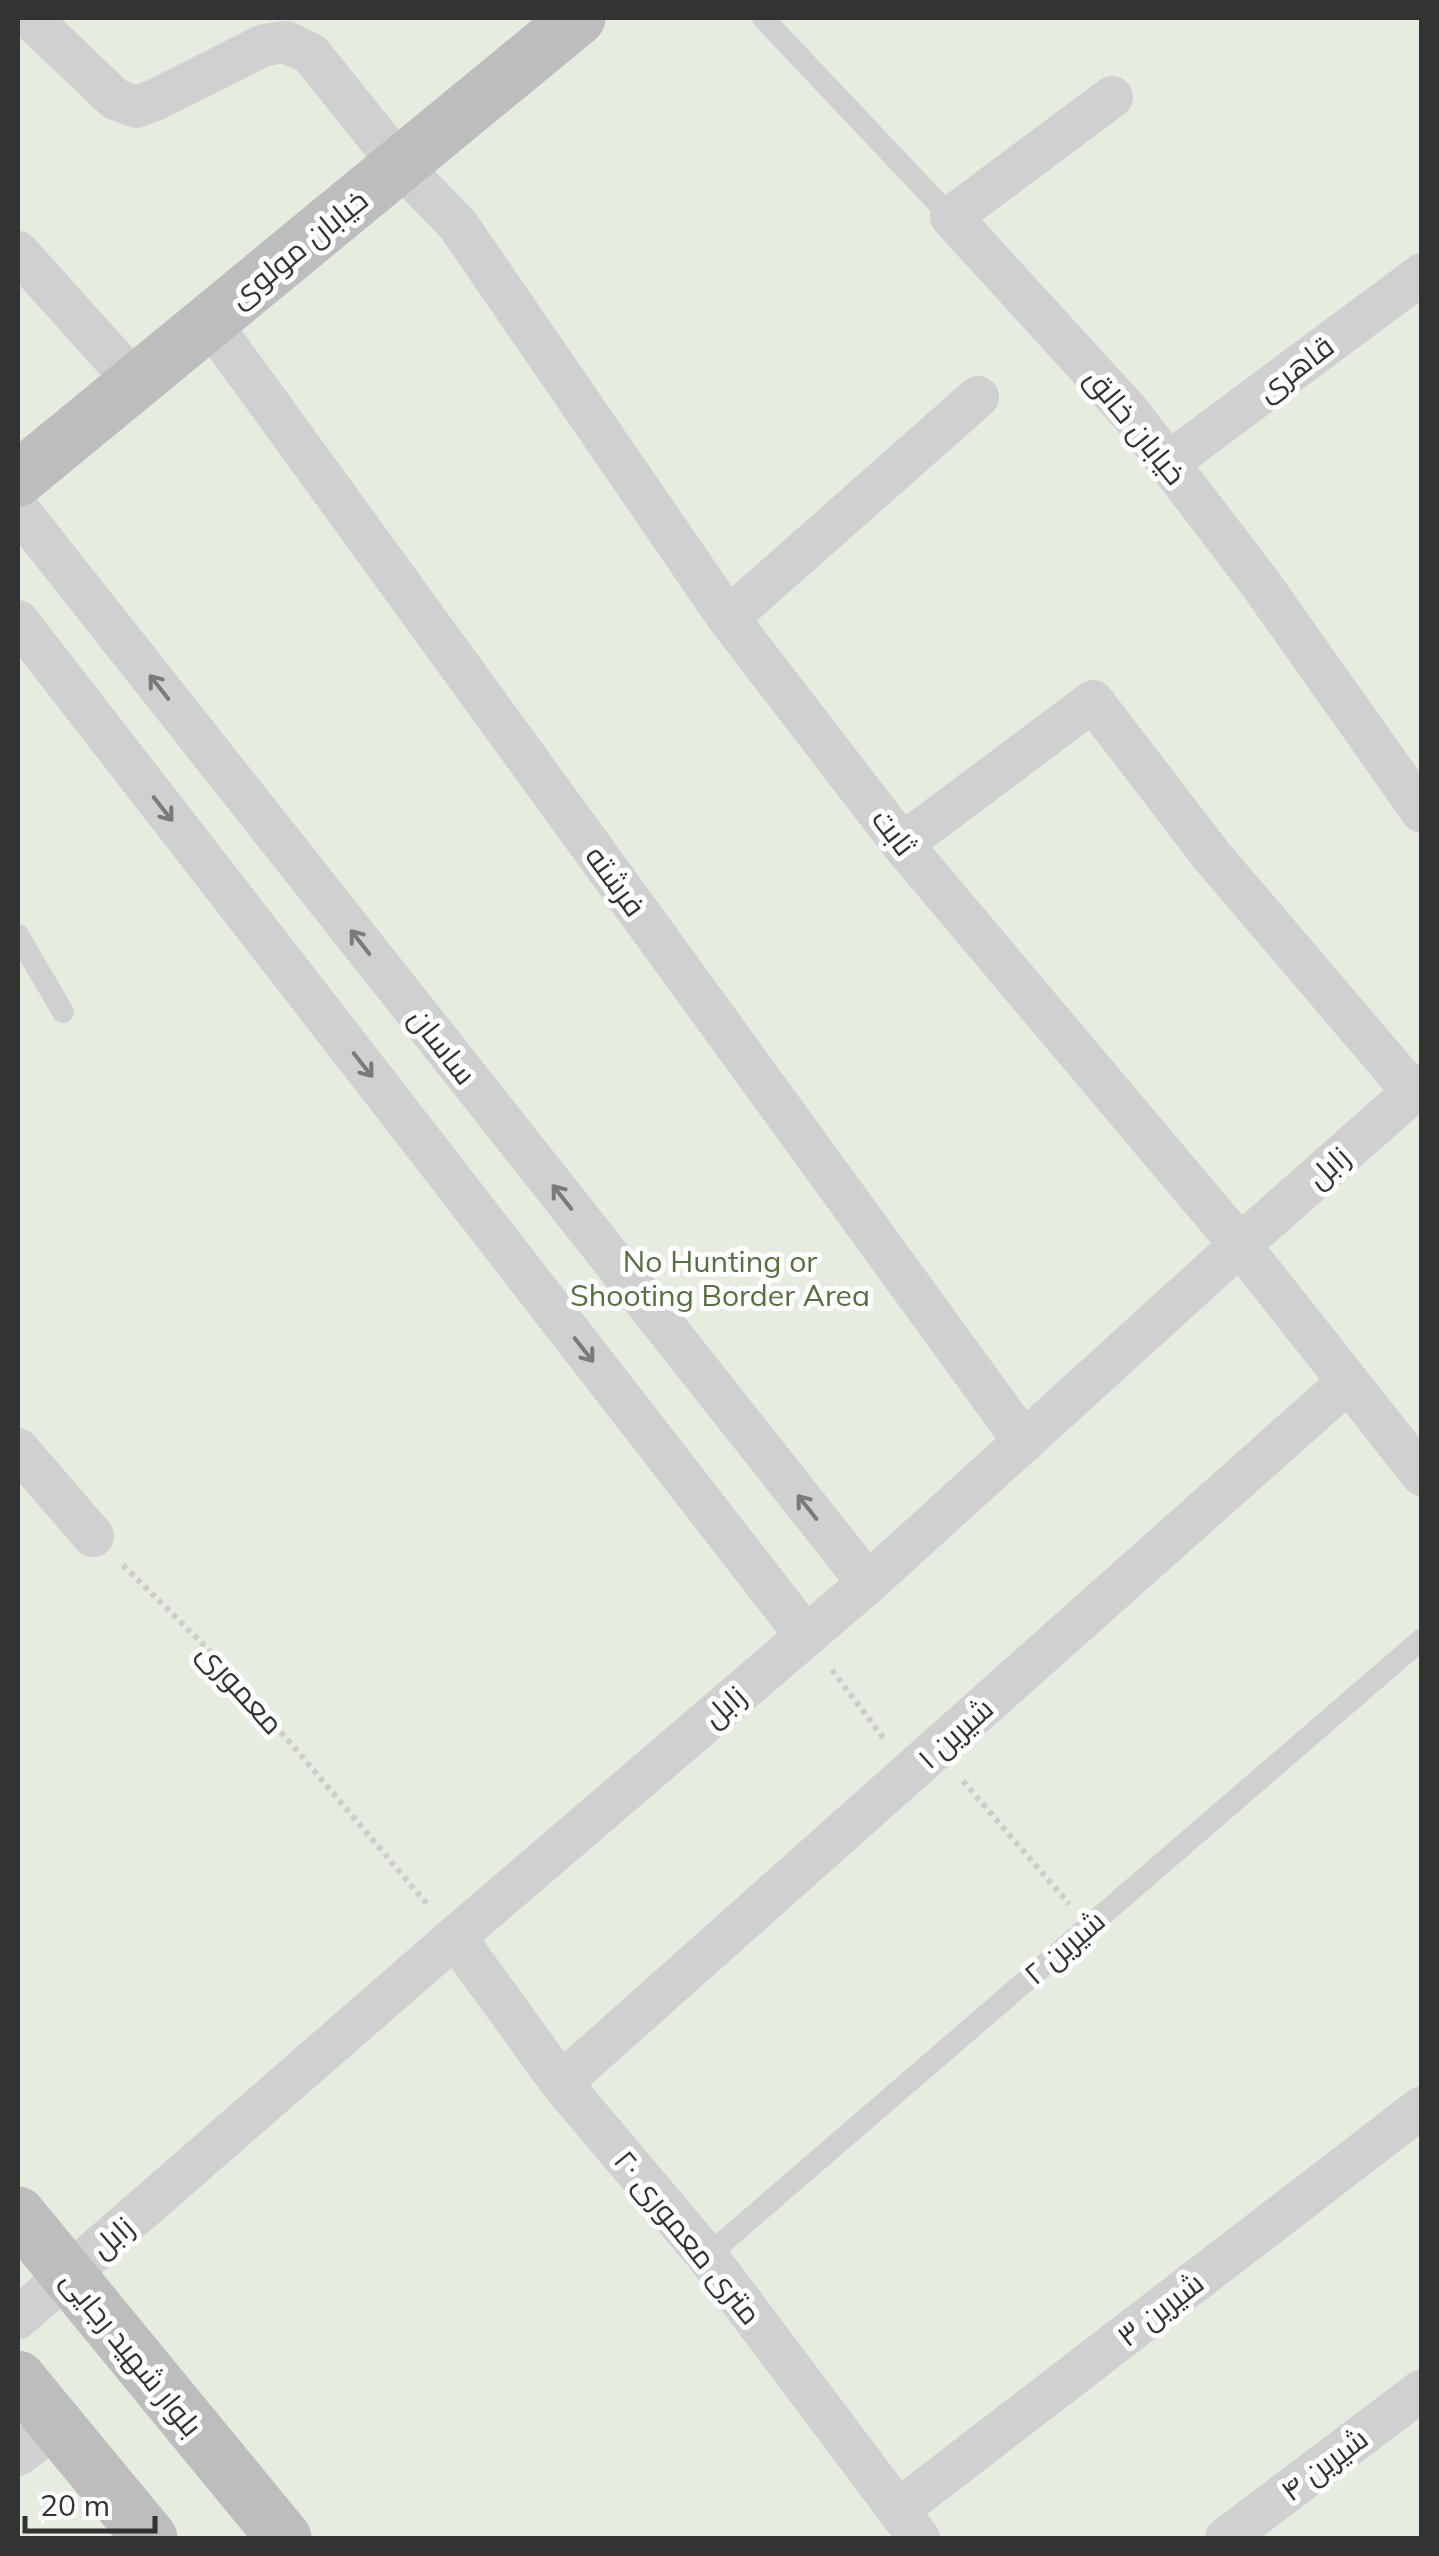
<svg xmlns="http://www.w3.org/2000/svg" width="1439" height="2556" viewBox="0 0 1439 2556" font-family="Mulish,Cairo,sans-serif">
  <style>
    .green { fill: #e6ecdf }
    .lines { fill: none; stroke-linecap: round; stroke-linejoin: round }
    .path { stroke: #cdcdcd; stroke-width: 6; stroke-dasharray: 5 5; stroke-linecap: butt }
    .service { stroke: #d0d0d0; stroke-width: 22 }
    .minor { stroke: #d0d0d0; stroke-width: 42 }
    .secondary { stroke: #bdbdbd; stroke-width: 55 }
    .oneway { stroke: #7a7a7a }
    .labels { text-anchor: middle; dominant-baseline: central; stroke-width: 10; stroke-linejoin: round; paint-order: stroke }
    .street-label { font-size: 30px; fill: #333; stroke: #fff }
    .park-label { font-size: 30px; fill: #56703f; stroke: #fff }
  </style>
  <rect width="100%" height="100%" fill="#fff"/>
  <path class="green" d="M 18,18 L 1421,18 L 1421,2538 L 18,2538 Z"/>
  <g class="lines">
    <path class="path" d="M 123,1565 L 225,1666 L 428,1905
      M 832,1670 L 885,1740
      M 963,1781 L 1069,1904"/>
    <path class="service" d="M 763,18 L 951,217
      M 18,935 L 63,1012
      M 707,2256 L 1422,1639"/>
    <path class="minor" d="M 30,18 L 115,99 L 136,107 L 155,100 L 264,45 L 286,42 L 311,54 L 400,165 L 458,225 L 728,618 L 902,844 L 1240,1245 L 1422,1475
      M 1112,97 L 951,217 L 1130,413 L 1260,583 L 1422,812
      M 18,252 L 135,382
      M 209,321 L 1024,1442
      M 1168,463 L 1422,274
      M 18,509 L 868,1583
      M 728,618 L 978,397
      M 18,621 L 806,1636
      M 902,844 L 1093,701 L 1211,855 L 1413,1092
      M 18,1449 L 93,1536
      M 455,1937 L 561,2083 L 707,2256 L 919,2538
      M 561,2083 L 1348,1382
      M 18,2318 L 455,1937 L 868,1583 L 1240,1245 L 1422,1084
      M 18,2455 L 57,2426
      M 898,2510 L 1422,2107
      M 1226,2538 L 1422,2390"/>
    <path class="secondary" d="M 18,479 L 578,18
      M 18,2214 L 284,2538
      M 18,2378 L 150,2538"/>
  </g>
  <defs><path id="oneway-shaft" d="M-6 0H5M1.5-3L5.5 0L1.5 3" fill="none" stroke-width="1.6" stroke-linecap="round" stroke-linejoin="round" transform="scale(2.5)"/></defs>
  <g class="oneway">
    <use href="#oneway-shaft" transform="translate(159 687) rotate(-128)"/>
    <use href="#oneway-shaft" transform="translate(163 809) rotate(52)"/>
    <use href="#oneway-shaft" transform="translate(360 942) rotate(-128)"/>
    <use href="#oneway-shaft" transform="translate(363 1065) rotate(52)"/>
    <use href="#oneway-shaft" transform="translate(562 1197) rotate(-128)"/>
    <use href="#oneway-shaft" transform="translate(584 1350) rotate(52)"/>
    <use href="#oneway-shaft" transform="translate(807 1507) rotate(-128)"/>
  </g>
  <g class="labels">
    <g class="street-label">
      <text transform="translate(298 248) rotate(-39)">خیابان مولوی</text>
      <text transform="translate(1295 368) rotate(-37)">قاهری</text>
      <text transform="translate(1136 426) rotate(51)">خیابان خالق</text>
      <text transform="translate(894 832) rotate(52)">ثابت</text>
      <text transform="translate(616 881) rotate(54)">فرشته</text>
      <text transform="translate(443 1046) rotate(52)">ساسان</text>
      <text transform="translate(1328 1167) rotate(-42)">زابل</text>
      <text transform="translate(241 1688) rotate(48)">معموری</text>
      <text transform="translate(724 1706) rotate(-41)">زابل</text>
      <text transform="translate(955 1733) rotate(-42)">شیرین ۱</text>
      <text transform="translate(1064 1947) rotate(-41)">شیرین ۲</text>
      <text transform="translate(112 2237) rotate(-41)">زابل</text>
      <text transform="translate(688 2237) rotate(51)">۲۰ متری معموری</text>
      <text transform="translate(1160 2309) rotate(-38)">شیرین ۳</text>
      <text transform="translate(132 2353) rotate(51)">بلوار شهید رجایی</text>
      <text transform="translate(1324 2464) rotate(-37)">شیرین ۴</text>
    </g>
    <g class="park-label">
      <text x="720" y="1261">No Hunting or<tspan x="720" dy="34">Shooting Border Area</tspan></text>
    </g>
  </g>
  <rect width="1439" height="2556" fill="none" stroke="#333333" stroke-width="40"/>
  <path d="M25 2516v15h130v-15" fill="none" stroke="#333333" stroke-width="5"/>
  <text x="40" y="2516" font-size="30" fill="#333333" stroke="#ffffff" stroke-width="8" paint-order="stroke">20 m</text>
</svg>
